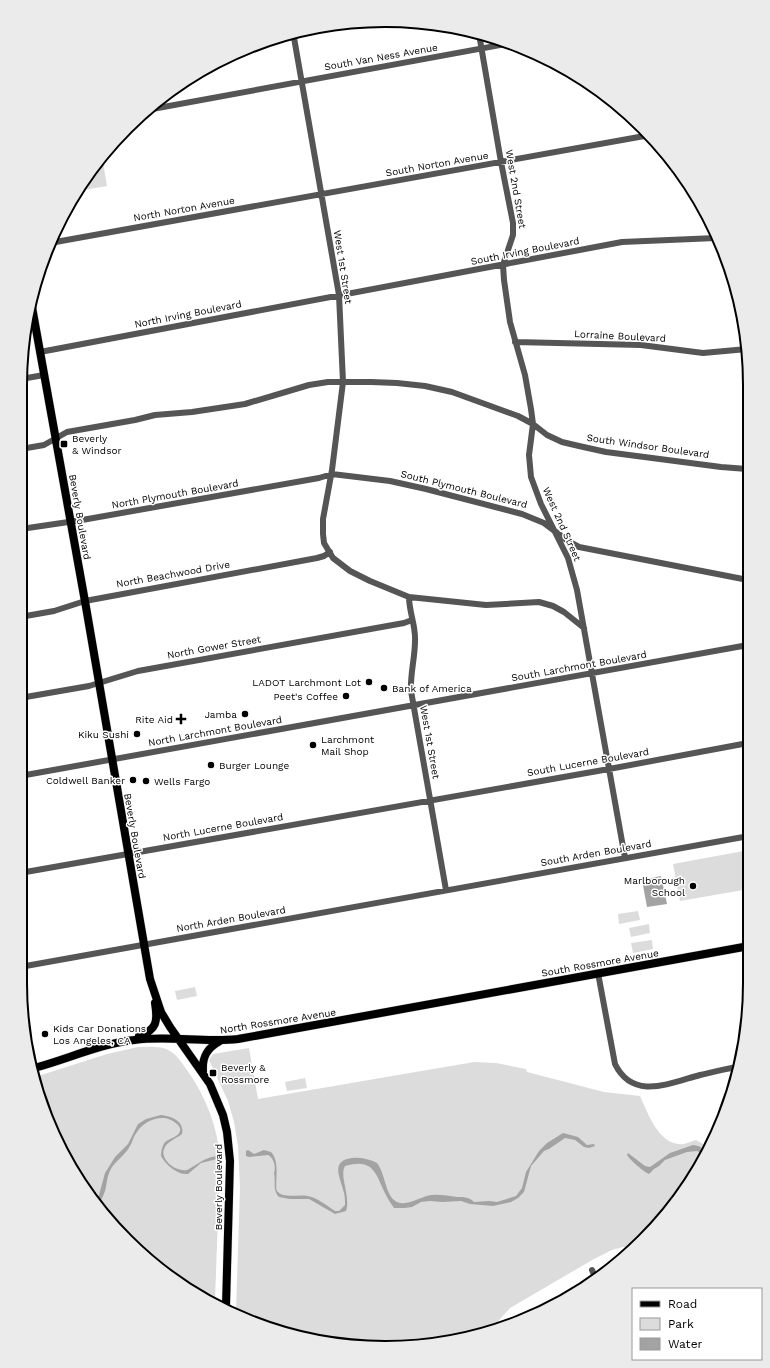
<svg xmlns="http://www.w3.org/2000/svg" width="770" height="1368" viewBox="0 0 770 1368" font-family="'Work Sans',sans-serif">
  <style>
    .green { fill: #dcdcdc }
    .water { fill: #a3a3a3 }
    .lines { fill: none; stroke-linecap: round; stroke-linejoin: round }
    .major-casing { stroke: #dbdbdb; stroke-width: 9 }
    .minor { stroke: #555; stroke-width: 6 }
    .major { stroke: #000; stroke-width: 8 }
    .poi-dot { fill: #000; stroke: #fff; stroke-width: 1.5 }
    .labels { text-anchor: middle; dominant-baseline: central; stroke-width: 3; stroke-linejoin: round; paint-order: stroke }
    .street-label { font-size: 10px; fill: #000; stroke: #fff }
    .poi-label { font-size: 10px; fill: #000; stroke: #fff; text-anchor: start }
    .rim { fill: none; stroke: #000; stroke-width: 2 }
  </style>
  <rect width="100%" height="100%" fill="#fff"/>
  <path class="green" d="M 102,156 L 107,186 L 77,191 Z
    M 749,850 L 749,889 L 680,901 L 673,864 Z
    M 638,911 L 640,920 L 619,924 L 618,914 Z
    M 649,924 L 650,933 L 631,937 L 629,928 Z
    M 652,940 L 653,949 L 633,953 L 631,943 Z
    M 195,987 L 197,996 L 177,1000 L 175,991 Z
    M 138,1047 C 146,1047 158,1046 166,1049 C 176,1053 181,1062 187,1070 C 206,1097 218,1127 220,1160 L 215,1301 L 182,1286 L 95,1205 L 39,1100 L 35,1077 L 107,1054 Z
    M 249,1048 L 258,1099 L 474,1062 L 496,1063 L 526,1069 L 527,1072 L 604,1092 L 640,1096 C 648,1113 659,1147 684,1144 C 688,1143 692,1141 696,1140 L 703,1144 L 707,1152 L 701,1166 L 634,1248 L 623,1247 L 612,1250 L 594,1259 L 510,1308 L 492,1328 L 409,1347 L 290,1335 L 236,1311 L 240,1188 L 238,1146 L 234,1122 L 228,1101 L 209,1060 L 213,1054 Z
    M 305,1078 L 307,1088 L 287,1091 L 285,1082 Z"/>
  <path class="water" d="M 661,876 L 667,904 L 647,907 L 642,880 Z
    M 161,1115 C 171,1116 185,1121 182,1134 C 176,1139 167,1141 164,1149 C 160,1160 176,1172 187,1170 C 197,1165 205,1157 217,1156 L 217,1159 L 201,1163 L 188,1174 C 177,1175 166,1165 161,1156 C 161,1151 162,1146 165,1142 C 170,1138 182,1136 180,1128 C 178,1123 170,1119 165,1118 C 152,1117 141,1124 135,1135 C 133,1138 132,1143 130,1146 C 126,1154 117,1160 112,1167 C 108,1174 107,1180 106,1187 C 105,1194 100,1201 98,1207 L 96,1206 L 105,1173 L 115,1157 L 128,1144 L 138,1124 L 146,1119 Z
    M 563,1133 L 578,1137 L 587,1145 L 594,1144 L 595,1146 L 589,1148 L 584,1147 L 575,1140 L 565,1138 L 549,1149 L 544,1151 L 531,1166 L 524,1192 L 518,1198 L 511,1202 L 493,1206 L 470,1204 L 461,1201 L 442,1202 L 430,1201 L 421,1202 L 412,1207 L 405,1208 L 394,1208 C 392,1205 389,1201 387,1197 C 376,1177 376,1157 345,1166 C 339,1176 351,1196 346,1211 L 335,1214 L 309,1199 L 290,1199 L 279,1197 C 272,1189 276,1182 274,1173 C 276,1167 274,1158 268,1155 L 249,1157 L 246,1156 L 246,1151 L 248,1150 L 254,1154 L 264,1150 L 271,1152 C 281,1162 274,1186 277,1191 C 283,1199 299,1194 308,1196 C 318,1198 327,1206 335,1211 L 339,1211 L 345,1205 C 345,1201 345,1197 344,1193 C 341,1179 329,1161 352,1158 C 360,1157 370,1159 377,1163 C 385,1173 385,1192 394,1200 C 405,1209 420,1196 432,1195 C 441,1194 448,1196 457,1197 C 464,1197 469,1197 474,1202 L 489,1201 L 497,1202 L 516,1196 L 522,1188 L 526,1172 L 539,1151 L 547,1143 Z
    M 693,1145 C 701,1146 703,1148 706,1154 L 704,1159 L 701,1153 L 697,1151 L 687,1152 L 665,1160 L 659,1166 L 654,1169 L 649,1174 C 644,1172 630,1160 627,1155 L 628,1153 L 645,1166 L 650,1167 L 670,1153 Z"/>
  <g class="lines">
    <g class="major-casing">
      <path id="major" d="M 733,277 L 747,355
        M 32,307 L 86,607 L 150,979 L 161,1012 L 170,1027 L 210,1084 L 223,1115 L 227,1132 L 230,1161 L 226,1306
        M 139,1036 C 157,1030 158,1021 155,1003
        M 34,1068 C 68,1059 99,1044 134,1040 C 169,1035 203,1043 238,1039 L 749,946
        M 203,1071 C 202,1057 207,1048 220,1041"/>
    </g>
    <path class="minor" d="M 293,32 L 339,295 L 343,382 L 332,470 L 323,519 L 323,534 L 324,543 L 333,558 L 350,571 L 370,581 L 409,597 L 486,605 L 539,602 L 553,606 L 564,612 L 584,628
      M 479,34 L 501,162 L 513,223 L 513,235 L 503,265 L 504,280 L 510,322 L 525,375 L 531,409 L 533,424 L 529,455 L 531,477 L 541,504 L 568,558 L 577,590 L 625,858
      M 147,110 L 511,43
      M 50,243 L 650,135
      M 515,342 L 641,345 L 703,353 L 747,349
      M 40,352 L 622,242 L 716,238
      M 21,379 L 44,375
      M 21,449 L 44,445 L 67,432 L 135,420 L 155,415 L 192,412 L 245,404 L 309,385 L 328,382 L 371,382 L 397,383 L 425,386 L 452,392 L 518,416 L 533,424 L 547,435 L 562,442 L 579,446 L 606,452 L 721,467 L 747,469
      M 21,529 L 82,520 L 319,478 L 332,474 L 390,481 L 426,489 L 522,514 L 544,523 L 568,541 L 579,547 L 748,580
      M 409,597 C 409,612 416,626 415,641 C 415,658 410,674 411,691 L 446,890
      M 20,617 L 54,611 L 85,601 L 317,558 L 324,556 L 330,552
      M 20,698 L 89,686 L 138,671 L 404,623 L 412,620
      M 20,776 L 748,645
      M 20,873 L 609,769 L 748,743
      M 20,967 L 749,836
      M 598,973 L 615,1064 C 633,1101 670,1083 700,1075 C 713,1072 725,1069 737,1067
      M 592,1270 L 595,1277"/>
    <use href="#major" class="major"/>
  </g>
  <g class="poi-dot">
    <rect x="60" y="440" width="8" height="8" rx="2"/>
    <circle cx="369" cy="682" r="4"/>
    <circle cx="384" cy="688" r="4"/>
    <circle cx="346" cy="696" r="4"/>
    <circle cx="245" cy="714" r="4"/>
    <path d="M179 713h4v4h4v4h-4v4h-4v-4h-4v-4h4z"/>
    <circle cx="137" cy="734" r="4"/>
    <circle cx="313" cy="745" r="4"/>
    <circle cx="211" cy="765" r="4"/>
    <circle cx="133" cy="780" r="4"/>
    <circle cx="146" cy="781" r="4"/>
    <circle cx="693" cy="886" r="4"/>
    <circle cx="45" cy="1034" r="4"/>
    <rect x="209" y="1069" width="8" height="8" rx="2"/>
  </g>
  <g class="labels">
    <g class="street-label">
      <text transform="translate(381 57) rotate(-10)">South Van Ness Avenue</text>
      <text transform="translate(437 164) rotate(-10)">South Norton Avenue</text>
      <text transform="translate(516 189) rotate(80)">West 2nd Street</text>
      <text transform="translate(184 209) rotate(-10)">North Norton Avenue</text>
      <text transform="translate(525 251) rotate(-11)">South Irving Boulevard</text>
      <text transform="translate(343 267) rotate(81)">West 1st Street</text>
      <text transform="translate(188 314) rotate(-11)">North Irving Boulevard</text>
      <text transform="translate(620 336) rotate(3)">Lorraine Boulevard</text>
      <text transform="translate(648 446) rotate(8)">South Windsor Boulevard</text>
      <text transform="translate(464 489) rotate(14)">South Plymouth Boulevard</text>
      <text transform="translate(175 494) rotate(-10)">North Plymouth Boulevard</text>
      <text transform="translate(80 517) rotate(80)">Beverly Boulevard</text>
      <text transform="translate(562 524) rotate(66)">West 2nd Street</text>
      <text transform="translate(173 574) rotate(-10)">North Beachwood Drive</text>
      <text transform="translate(214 647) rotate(-10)">North Gower Street</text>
      <text transform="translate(579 666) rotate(-10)">South Larchmont Boulevard</text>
      <text transform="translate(215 731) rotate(-10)">North Larchmont Boulevard</text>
      <text transform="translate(430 742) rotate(80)">West 1st Street</text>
      <text transform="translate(588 762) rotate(-10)">South Lucerne Boulevard</text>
      <text transform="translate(223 827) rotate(-10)">North Lucerne Boulevard</text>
      <text transform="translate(135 836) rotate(80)">Beverly Boulevard</text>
      <text transform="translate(596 853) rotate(-10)">South Arden Boulevard</text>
      <text transform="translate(231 919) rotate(-10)">North Arden Boulevard</text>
      <text transform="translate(600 963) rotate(-10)">South Rossmore Avenue</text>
      <text transform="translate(278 1021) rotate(-9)">North Rossmore Avenue</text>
      <text transform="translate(218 1187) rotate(-90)">Beverly Boulevard</text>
    </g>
    <g class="poi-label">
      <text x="72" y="438">Beverly<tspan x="72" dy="12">&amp; Windsor</tspan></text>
      <text x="361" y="682" text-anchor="end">LADOT Larchmont Lot</text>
      <text x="392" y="688">Bank of America</text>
      <text x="338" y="696" text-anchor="end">Peet's Coffee</text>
      <text x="237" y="714" text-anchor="end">Jamba</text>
      <text x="173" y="719" text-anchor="end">Rite Aid</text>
      <text x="129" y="734" text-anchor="end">Kiku Sushi</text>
      <text x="321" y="739">Larchmont<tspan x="321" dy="12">Mail Shop</tspan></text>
      <text x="219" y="765">Burger Lounge</text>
      <text x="125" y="780" text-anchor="end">Coldwell Banker</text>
      <text x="154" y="781">Wells Fargo</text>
      <text x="685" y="880" text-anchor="end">Marlborough<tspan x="685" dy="12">School</tspan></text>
      <text x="53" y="1028">Kids Car Donations<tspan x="53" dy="12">Los Angeles, CA</tspan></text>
      <text x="221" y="1067">Beverly &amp;<tspan x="221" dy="12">Rossmore</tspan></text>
    </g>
  </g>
  <path d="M0 0H770V1368H0ZM385 27H385A358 358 0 0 1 743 385V983A358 358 0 0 1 385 1341H385A358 358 0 0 1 27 983V385A358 358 0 0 1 385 27Z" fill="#ebebeb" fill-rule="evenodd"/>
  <path class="rim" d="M385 27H385A358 358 0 0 1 743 385V983A358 358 0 0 1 385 1341H385A358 358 0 0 1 27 983V385A358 358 0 0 1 385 27Z"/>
  <rect x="632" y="1288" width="130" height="72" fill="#ffffff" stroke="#999999"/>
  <rect x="640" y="1301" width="20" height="6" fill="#000000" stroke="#999999"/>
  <text x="668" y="1308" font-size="12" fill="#000000">Road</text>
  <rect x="640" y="1318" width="20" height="12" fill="#dcdcdc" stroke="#999999"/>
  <text x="668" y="1328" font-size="12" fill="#000000">Park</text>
  <rect x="640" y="1338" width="20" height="12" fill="#a3a3a3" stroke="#999999"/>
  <text x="668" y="1348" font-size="12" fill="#000000">Water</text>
</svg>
